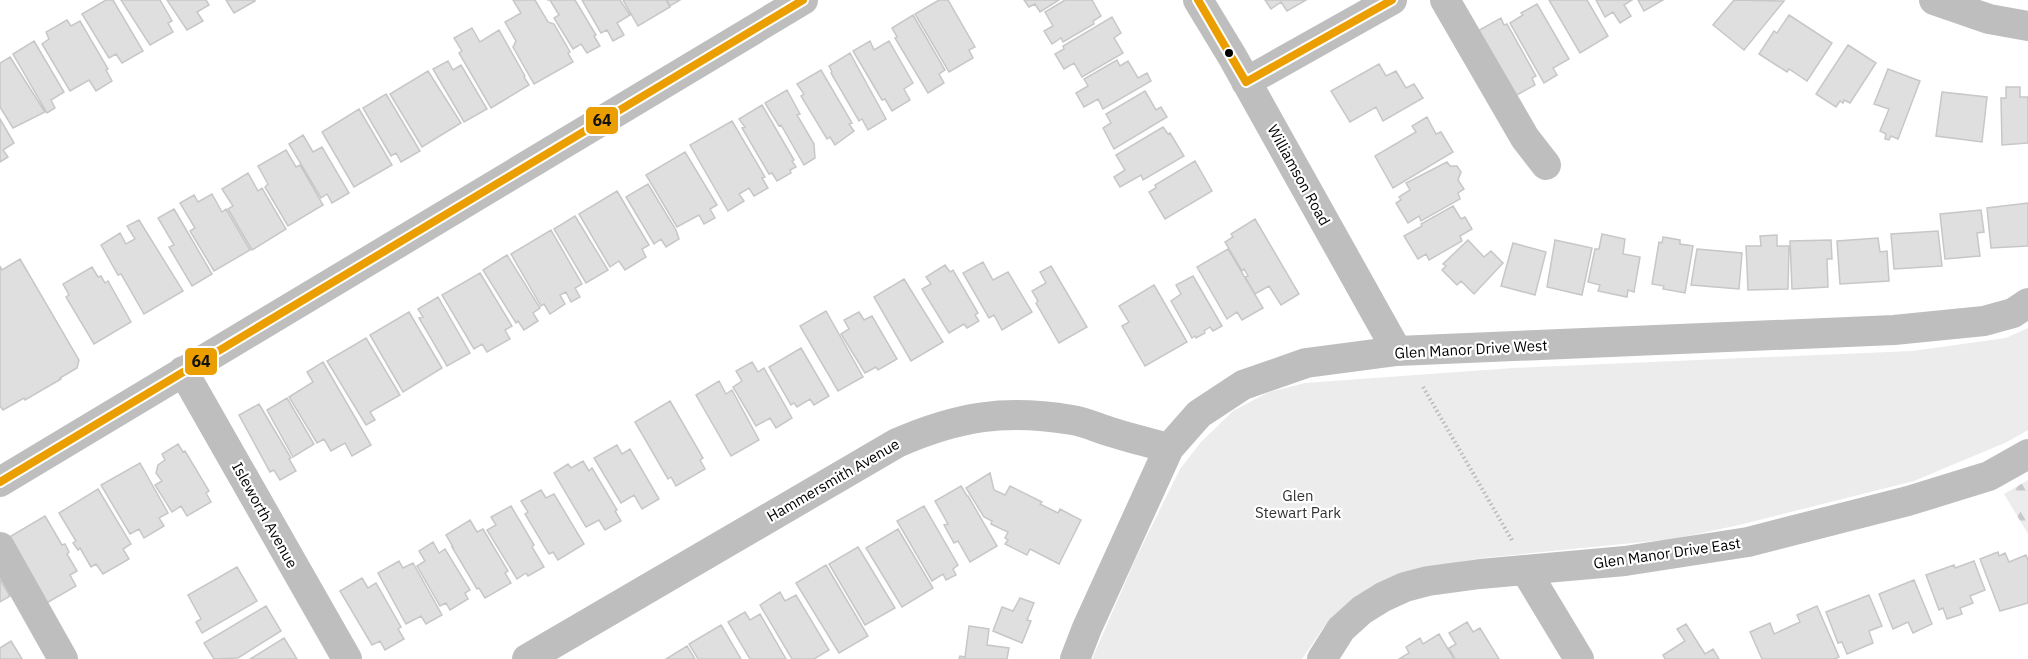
<svg xmlns="http://www.w3.org/2000/svg" width="2028" height="659" viewBox="0 0 2028 659" font-family="'IBM Plex Sans',sans-serif">
  <style>
    .forest { fill: url(#forest-firs) }
    .park { fill: #ececec }
    .building { fill: #dfdfdf; stroke: #c7c7c7; stroke-width: 1.5 }
    .lines { fill: none; stroke-linecap: round; stroke-linejoin: round }
    .path { stroke: #b9b9b9; stroke-width: 4; stroke-dasharray: 1.5 3; stroke-linecap: butt }
    .minor { stroke: #bebebe; stroke-width: 30 }
    .bus-1-casing { stroke: #fff; stroke-width: 12 }
    .bus-1 { stroke: #eb9e00; stroke-width: 8 }
    .bus-dot { fill: #000; stroke: #fff; stroke-width: 2 }
    .labels { text-anchor: middle; dominant-baseline: central; stroke-width: 4.5; stroke-linejoin: round; paint-order: stroke }
    .street-label { font-size: 15px; fill: #000; stroke: #fff }
    .park-label { font-size: 15px; fill: #333; stroke: #fff }
    .line-badge { stroke: #fff; stroke-width: 2 }
    .pale-badge-label { font-size: 16px; text-anchor: middle; font-weight: bold; fill: #111 }
  </style>
  <defs>
    <pattern id="forest-firs" width="22" height="20" patternUnits="userSpaceOnUse" patternTransform="scale(1.5)"><rect width="22" height="20" fill="#ececec"/><path d="M5 1l3.5 6h-7zM16 11l3.5 6h-7z" fill="#c9c9c9"/></pattern>
  </defs>
  <rect width="100%" height="100%" fill="#fff"/>
  <path class="forest" d="M 2028,480 L 2028,534 L 2004,494 Z"/>
  <path class="park" d="M 2028,328 L 2028,430 L 2007,442 L 1914,481 L 1739,525 L 1674,539 L 1482,558 L 1409,571 L 1350,602 L 1324,627 L 1302,659 L 1092,659 L 1135,560 L 1180,469 L 1201,442 L 1233,411 L 1269,392 L 1305,383 L 1513,368 L 1912,351 L 2006,338 Z"/>
  <path class="building" d="M 106,0 L 113,0 L 143,51 L 122,63 L 116,54 L 109,58 L 82,14 Z
    M 121,0 L 160,0 L 172,21 L 168,23 L 173,32 L 150,45 Z
    M 167,0 L 206,0 L 209,5 L 197,12 L 203,21 L 187,30 Z
    M 226,0 L 255,0 L 255,1 L 234,13 Z
    M 513,0 L 535,0 L 548,22 L 554,24 L 570,52 L 568,53 L 573,62 L 534,84 L 513,47 L 516,41 L 505,22 L 521,13 Z
    M 547,0 L 575,0 L 596,35 L 594,36 L 600,46 L 587,53 L 581,44 L 573,49 L 554,18 L 559,15 L 550,0 Z
    M 582,0 L 620,0 L 630,15 L 617,23 L 624,35 L 613,41 L 607,30 L 601,33 Z
    M 623,0 L 666,0 L 670,7 L 638,26 Z
    M 667,0 L 680,0 L 670,6 Z
    M 939,0 L 948,0 L 975,47 L 969,50 L 973,58 L 949,72 L 915,14 Z
    M 1024,0 L 1059,0 L 1040,12 L 1035,4 L 1029,7 Z
    M 1065,0 L 1092,0 L 1101,16 L 1093,21 L 1094,24 L 1063,42 L 1061,38 L 1052,44 L 1044,31 L 1053,26 L 1045,12 Z
    M 1265,0 L 1306,0 L 1287,11 L 1281,2 L 1271,9 Z
    M 1549,0 L 1587,0 L 1608,36 L 1580,53 Z
    M 1596,0 L 1632,0 L 1624,5 L 1631,16 L 1620,23 L 1613,12 L 1605,17 Z
    M 1638,0 L 1663,0 L 1644,11 Z
    M 1734,0 L 1784,1 L 1744,50 L 1713,25 Z
    M 1537,4 L 1569,59 L 1553,68 L 1557,75 L 1544,83 L 1510,23 L 1523,15 L 1521,13 Z
    M 913,15 L 945,70 L 939,74 L 944,83 L 928,93 L 895,38 L 897,37 L 892,28 Z
    M 1789,15 L 1832,43 L 1807,81 L 1789,69 L 1787,72 L 1759,54 L 1774,31 L 1777,33 Z
    M 1112,17 L 1121,33 L 1114,38 L 1123,53 L 1082,77 L 1074,63 L 1064,69 L 1055,54 L 1064,49 L 1063,46 Z
    M 1501,18 L 1504,25 L 1507,24 L 1536,76 L 1532,78 L 1535,85 L 1513,97 L 1474,33 Z
    M 67,20 L 71,26 L 80,21 L 108,69 L 106,70 L 112,81 L 96,91 L 89,80 L 70,91 L 42,44 L 49,39 L 46,32 Z
    M 472,28 L 480,42 L 499,30 L 525,76 L 524,77 L 529,85 L 491,108 L 459,53 L 462,51 L 454,38 Z
    M 34,41 L 64,92 L 51,100 L 55,108 L 47,113 L 13,54 Z
    M 870,41 L 874,50 L 889,41 L 913,83 L 904,89 L 910,100 L 892,111 L 885,99 L 882,100 L 853,51 Z
    M 1848,45 L 1876,63 L 1850,103 L 1844,100 L 1843,103 L 1840,101 L 1836,107 L 1816,94 Z
    M 850,53 L 886,119 L 868,130 L 862,119 L 859,121 L 831,73 L 832,72 L 829,66 Z
    M 10,57 L 45,112 L 13,128 L 0,107 L 0,63 Z
    M 1117,60 L 1120,66 L 1128,61 L 1138,78 L 1147,73 L 1151,81 L 1103,109 L 1098,99 L 1084,107 L 1076,93 L 1088,86 L 1084,79 Z
    M 448,61 L 453,70 L 461,65 L 487,109 L 464,122 L 433,69 Z
    M 1379,64 L 1386,76 L 1396,71 L 1406,88 L 1414,84 L 1423,98 L 1383,121 L 1376,107 L 1350,122 L 1331,91 Z
    M 1888,69 L 1920,81 L 1898,139 L 1891,136 L 1889,140 L 1885,139 L 1886,134 L 1880,131 L 1889,109 L 1874,104 Z
    M 821,70 L 852,123 L 849,124 L 854,131 L 835,145 L 830,137 L 827,139 L 801,96 L 804,94 L 797,84 Z
    M 428,71 L 461,123 L 422,147 L 390,94 Z
    M 2006,87 L 2020,87 L 2020,97 L 2028,97 L 2028,143 L 2002,145 L 2001,98 L 2006,98 Z
    M 787,90 L 800,114 L 797,115 L 814,144 L 815,158 L 804,165 L 781,125 L 779,126 L 765,103 Z
    M 1145,91 L 1156,110 L 1161,107 L 1167,117 L 1114,149 L 1103,128 L 1111,123 L 1106,114 Z
    M 1942,92 L 1987,97 L 1982,142 L 1936,136 Z
    M 386,94 L 420,151 L 401,162 L 396,153 L 391,156 L 363,108 Z
    M 762,105 L 794,160 L 792,161 L 796,167 L 790,170 L 791,173 L 777,181 L 772,173 L 769,174 L 742,128 L 745,127 L 739,119 Z
    M 359,109 L 392,165 L 354,187 L 322,132 Z
    M 1427,117 L 1436,134 L 1441,132 L 1453,152 L 1393,188 L 1375,156 L 1416,132 L 1412,126 Z
    M 0,119 L 14,143 L 3,150 L 8,157 L 0,162 Z
    M 732,121 L 765,177 L 762,178 L 768,188 L 754,196 L 749,188 L 739,194 L 744,201 L 728,211 L 690,145 Z
    M 1163,127 L 1168,134 L 1170,133 L 1184,156 L 1143,180 L 1141,175 L 1120,187 L 1114,177 L 1125,170 L 1116,155 Z
    M 303,135 L 313,152 L 322,147 L 349,193 L 332,203 L 327,194 L 321,198 L 289,144 Z
    M 286,150 L 296,167 L 300,165 L 323,205 L 288,226 L 265,187 L 268,184 L 258,166 Z
    M 685,152 L 717,205 L 710,209 L 715,218 L 704,224 L 699,215 L 677,227 L 646,175 Z
    M 1195,161 L 1212,191 L 1165,219 L 1149,192 L 1156,188 L 1155,185 Z
    M 1447,162 L 1450,166 L 1457,166 L 1461,172 L 1458,180 L 1464,189 L 1458,193 L 1460,199 L 1421,221 L 1419,216 L 1408,223 L 1396,203 L 1401,200 L 1399,197 L 1410,190 L 1406,183 Z
    M 248,173 L 258,191 L 262,188 L 286,229 L 252,250 L 228,209 L 233,206 L 222,189 Z
    M 648,184 L 676,230 L 679,239 L 666,247 L 661,239 L 654,244 L 626,197 Z
    M 617,191 L 649,245 L 642,249 L 646,257 L 625,270 L 619,261 L 610,267 L 579,214 Z
    M 212,194 L 222,212 L 226,209 L 250,250 L 214,271 L 190,231 L 195,228 L 180,203 L 194,195 L 198,202 Z
    M 2028,203 L 2028,246 L 1991,248 L 1987,208 Z
    M 1453,206 L 1461,219 L 1465,217 L 1472,229 L 1460,236 L 1462,241 L 1429,260 L 1426,254 L 1418,259 L 1404,236 L 1422,226 L 1421,224 Z
    M 174,209 L 212,274 L 192,286 L 169,247 L 174,245 L 158,218 Z
    M 1981,210 L 1984,232 L 1977,233 L 1980,256 L 1945,259 L 1940,214 Z
    M 575,216 L 608,270 L 586,283 L 554,229 Z
    M 1255,219 L 1299,294 L 1281,305 L 1269,286 L 1255,294 L 1245,277 L 1248,276 L 1244,269 L 1242,271 L 1225,242 L 1233,237 L 1231,234 Z
    M 139,220 L 183,291 L 144,314 L 121,274 L 118,275 L 101,245 L 120,233 L 126,244 L 135,239 L 127,226 Z
    M 551,230 L 582,284 L 575,288 L 580,297 L 571,302 L 566,292 L 560,295 L 565,304 L 550,314 L 544,304 L 541,306 L 511,254 Z
    M 1938,231 L 1942,266 L 1894,269 L 1891,234 Z
    M 1602,234 L 1625,239 L 1623,254 L 1640,257 L 1634,292 L 1628,290 L 1627,297 L 1598,291 L 1600,285 L 1588,282 L 1595,249 L 1599,249 Z
    M 1777,235 L 1777,246 L 1789,246 L 1788,289 L 1748,290 L 1746,246 L 1761,246 L 1760,236 Z
    M 1663,237 L 1680,240 L 1680,244 L 1693,246 L 1685,293 L 1663,289 L 1664,286 L 1652,284 L 1659,242 L 1662,243 Z
    M 1878,238 L 1880,252 L 1887,251 L 1889,281 L 1840,284 L 1837,241 Z
    M 1468,240 L 1484,257 L 1491,251 L 1503,263 L 1474,294 L 1461,281 L 1457,285 L 1442,270 L 1446,266 L 1443,264 Z
    M 1555,240 L 1592,248 L 1582,295 L 1547,287 Z
    M 1831,240 L 1832,259 L 1827,259 L 1828,287 L 1792,289 L 1790,241 Z
    M 1513,243 L 1546,252 L 1535,295 L 1501,286 Z
    M 1228,249 L 1263,308 L 1242,320 L 1237,312 L 1227,319 L 1197,267 Z
    M 1697,249 L 1742,253 L 1739,289 L 1691,285 Z
    M 507,255 L 540,308 L 533,313 L 538,321 L 524,330 L 518,321 L 516,323 L 483,270 Z
    M 20,259 L 79,360 L 77,368 L 60,378 L 61,379 L 25,400 L 24,398 L 3,410 L 0,406 L 0,266 L 2,270 Z
    M 983,262 L 993,280 L 1008,272 L 1032,312 L 1002,330 L 994,315 L 989,318 L 963,273 Z
    M 945,265 L 950,272 L 953,270 L 978,313 L 975,315 L 979,321 L 967,328 L 964,324 L 949,333 L 922,289 L 931,284 L 926,277 Z
    M 1051,266 L 1087,327 L 1059,343 L 1036,303 L 1038,301 L 1032,291 L 1046,283 L 1040,272 Z
    M 92,267 L 98,277 L 101,276 L 105,283 L 108,281 L 131,322 L 94,344 L 66,297 L 69,295 L 63,284 Z
    M 480,273 L 512,326 L 505,330 L 510,339 L 487,352 L 482,344 L 474,349 L 442,295 Z
    M 1193,276 L 1222,326 L 1213,331 L 1210,327 L 1204,331 L 1205,333 L 1196,338 L 1195,336 L 1192,338 L 1171,301 L 1181,294 L 1176,285 Z
    M 904,279 L 943,342 L 911,361 L 874,297 Z
    M 1154,285 L 1187,342 L 1145,366 L 1122,326 L 1129,322 L 1119,306 Z
    M 438,297 L 470,353 L 447,366 L 419,318 L 423,317 L 418,309 Z
    M 826,311 L 863,377 L 838,391 L 800,326 Z
    M 409,312 L 442,368 L 403,392 L 370,335 Z
    M 859,312 L 864,320 L 872,316 L 897,359 L 878,370 L 876,367 L 865,373 L 841,334 L 849,329 L 844,320 Z
    M 366,338 L 400,395 L 370,412 L 375,420 L 366,425 L 327,361 Z
    M 801,348 L 829,396 L 814,405 L 810,399 L 797,407 L 794,403 L 791,405 L 769,367 Z
    M 323,362 L 371,445 L 352,456 L 345,443 L 331,451 L 324,439 L 317,443 L 289,397 L 313,382 L 307,372 Z
    M 752,362 L 758,372 L 764,368 L 792,418 L 776,428 L 770,418 L 756,426 L 733,387 L 742,381 L 736,371 Z
    M 719,381 L 726,394 L 732,390 L 759,440 L 731,456 L 696,395 Z
    M 287,398 L 314,444 L 293,457 L 267,410 Z
    M 670,401 L 703,458 L 700,460 L 705,469 L 676,486 L 671,477 L 668,479 L 635,422 Z
    M 259,404 L 291,458 L 289,459 L 296,471 L 280,480 L 274,470 L 270,472 L 239,415 Z
    M 178,444 L 183,452 L 185,451 L 209,491 L 206,493 L 211,502 L 187,516 L 181,506 L 172,512 L 155,485 L 162,481 L 156,473 L 158,465 L 165,460 L 162,454 Z
    M 617,445 L 622,454 L 630,449 L 659,499 L 642,509 L 634,495 L 621,503 L 594,458 Z
    M 583,461 L 589,471 L 592,468 L 617,510 L 615,511 L 621,521 L 605,530 L 599,520 L 586,527 L 554,473 L 568,464 L 571,468 Z
    M 140,463 L 168,513 L 159,518 L 164,526 L 144,538 L 139,529 L 130,534 L 101,485 Z
    M 990,473 L 994,490 L 1005,495 L 1010,486 L 1042,502 L 1040,504 L 1058,513 L 1060,509 L 1081,520 L 1059,564 L 1030,549 L 1027,555 L 1005,544 L 1008,540 L 1005,538 L 1008,532 L 991,524 L 992,521 L 984,517 L 966,488 Z
    M 961,486 L 967,496 L 968,496 L 997,546 L 970,562 L 958,541 L 954,543 L 944,525 L 948,524 L 935,501 Z
    M 98,489 L 131,544 L 123,549 L 129,559 L 103,574 L 96,564 L 91,567 L 80,548 L 78,550 L 73,543 L 76,541 L 59,513 Z
    M 541,490 L 546,498 L 554,494 L 584,544 L 558,560 L 553,552 L 549,554 L 525,514 L 528,512 L 521,501 Z
    M 511,506 L 534,545 L 532,547 L 544,567 L 528,576 L 526,573 L 517,579 L 487,530 L 496,525 L 491,517 Z
    M 924,506 L 958,565 L 953,569 L 956,575 L 946,580 L 943,574 L 932,581 L 897,521 Z
    M 45,516 L 62,545 L 65,544 L 69,552 L 67,554 L 77,571 L 70,575 L 76,586 L 45,604 L 6,539 Z
    M 470,520 L 477,532 L 483,529 L 508,571 L 505,573 L 511,583 L 485,598 L 479,588 L 477,589 L 452,547 L 453,547 L 446,535 Z
    M 898,529 L 933,588 L 902,607 L 866,548 Z
    M 433,542 L 439,553 L 445,549 L 470,590 L 465,593 L 468,599 L 450,610 L 446,603 L 440,606 L 417,566 L 425,561 L 419,551 Z
    M 858,547 L 895,608 L 865,625 L 829,564 Z
    M 1998,552 L 1999,556 L 2005,553 L 2009,562 L 2026,555 L 2028,560 L 2028,603 L 2000,611 L 1980,559 Z
    M 399,561 L 403,568 L 413,563 L 442,615 L 426,624 L 421,616 L 406,624 L 378,573 Z
    M 1974,561 L 1985,590 L 1970,596 L 1973,603 L 1960,608 L 1962,614 L 1947,619 L 1943,608 L 1939,610 L 1926,575 L 1954,565 L 1955,568 Z
    M 826,565 L 868,636 L 839,653 L 796,583 Z
    M 237,567 L 257,601 L 202,633 L 196,622 L 201,619 L 188,595 Z
    M 362,578 L 368,588 L 376,583 L 401,627 L 398,629 L 404,639 L 385,650 L 380,641 L 372,645 L 340,591 Z
    M 0,579 L 10,596 L 0,602 Z
    M 1914,580 L 1932,624 L 1913,633 L 1908,622 L 1893,629 L 1879,594 Z
    M 780,592 L 785,601 L 796,595 L 829,650 L 814,659 L 792,659 L 760,605 Z
    M 1869,595 L 1882,626 L 1869,631 L 1873,643 L 1847,654 L 1842,642 L 1838,643 L 1826,612 Z
    M 1020,598 L 1034,603 L 1027,620 L 1031,621 L 1022,643 L 993,631 L 1002,607 L 1013,611 Z
    M 266,606 L 281,631 L 238,658 L 214,659 L 204,643 Z
    M 1817,606 L 1839,657 L 1835,659 L 1762,659 L 1750,632 L 1770,623 L 1774,634 L 1800,622 L 1797,615 Z
    M 745,612 L 750,620 L 760,614 L 786,659 L 750,659 L 728,622 Z
    M 1467,622 L 1473,632 L 1480,628 L 1499,659 L 1455,659 L 1449,648 L 1456,644 L 1449,633 Z
    M 1686,624 L 1705,654 L 1713,649 L 1719,659 L 1665,659 L 1663,655 L 1685,641 L 1677,629 Z
    M 721,625 L 741,659 L 698,659 L 689,644 Z
    M 969,626 L 989,629 L 987,645 L 1009,648 L 1007,659 L 959,659 L 960,656 L 965,657 Z
    M 1439,634 L 1454,659 L 1399,659 L 1409,653 L 1406,647 L 1420,638 L 1423,644 Z
    M 284,638 L 297,659 L 250,659 Z
    M 11,641 L 22,659 L 0,659 L 0,648 Z
    M 687,646 L 695,659 L 666,659 Z"/>
  <g class="lines">
    <path class="path" d="M 1423,387 L 1513,542"/>
    <path class="minor" d="M 1198,0 L 1232,56 L 1397,351
      M 1445,0 L 1525,138 L 1546,165
      M 1934,0 L 1989,19 L 2028,26
      M 1246,82 L 1392,0
      M 183,371 L 347,659
      M 0,482 L 803,0
      M 0,547 L 63,659
      M 1526,571 L 1579,659
      M 527,659 L 897,443 C 959,416 1005,409 1072,420 C 1085,422 1098,428 1111,432 C 1130,438 1150,443 1169,448
      M 1075,659 L 1087,628 L 1169,448 L 1199,414 L 1243,385 L 1306,363 L 1397,351 L 1894,330 L 1984,321 L 2013,313 L 2028,303
      M 1322,659 L 1341,629 L 1362,610 L 1383,597 L 1405,587 L 1428,581 L 1480,574 L 1625,561 L 1748,542 L 1908,501 L 1989,476 L 2028,454"/>
    <g class="bus-1-casing">
      <path id="bus-1" d="M 1198,0 L 1246,82
        M 1246,82 L 1392,0
        M 0,482 L 803,0"/>
    </g>
    <use href="#bus-1" class="bus-1"/>
  </g>
  <circle class="bus-dot" cx="1229" cy="53" r="5"/>
  <g class="labels">
    <g class="street-label">
      <text transform="translate(1299 175) rotate(61)">Williamson Road</text>
      <text transform="translate(1471 349) rotate(-3)">Glen Manor Drive West</text>
      <text transform="translate(833 480) rotate(-30)">Hammersmith Avenue</text>
      <text transform="translate(265 515) rotate(61)">Isleworth Avenue</text>
      <text transform="translate(1667 553) rotate(-8)">Glen Manor Drive East</text>
    </g>
    <g class="park-label">
      <text x="1298" y="495">Glen<tspan x="1298" dy="17">Stewart Park</tspan></text>
    </g>
  </g>
  <g class="line-badge">
    <rect x="585" y="106" width="34" height="29" rx="6" fill="#eb9e00"/>
    <rect x="184" y="347" width="34" height="29" rx="6" fill="#eb9e00"/>
  </g>
  <g class="pale-badge-label">
    <text x="602" y="126">64</text>
    <text x="201" y="367">64</text>
  </g>
</svg>
